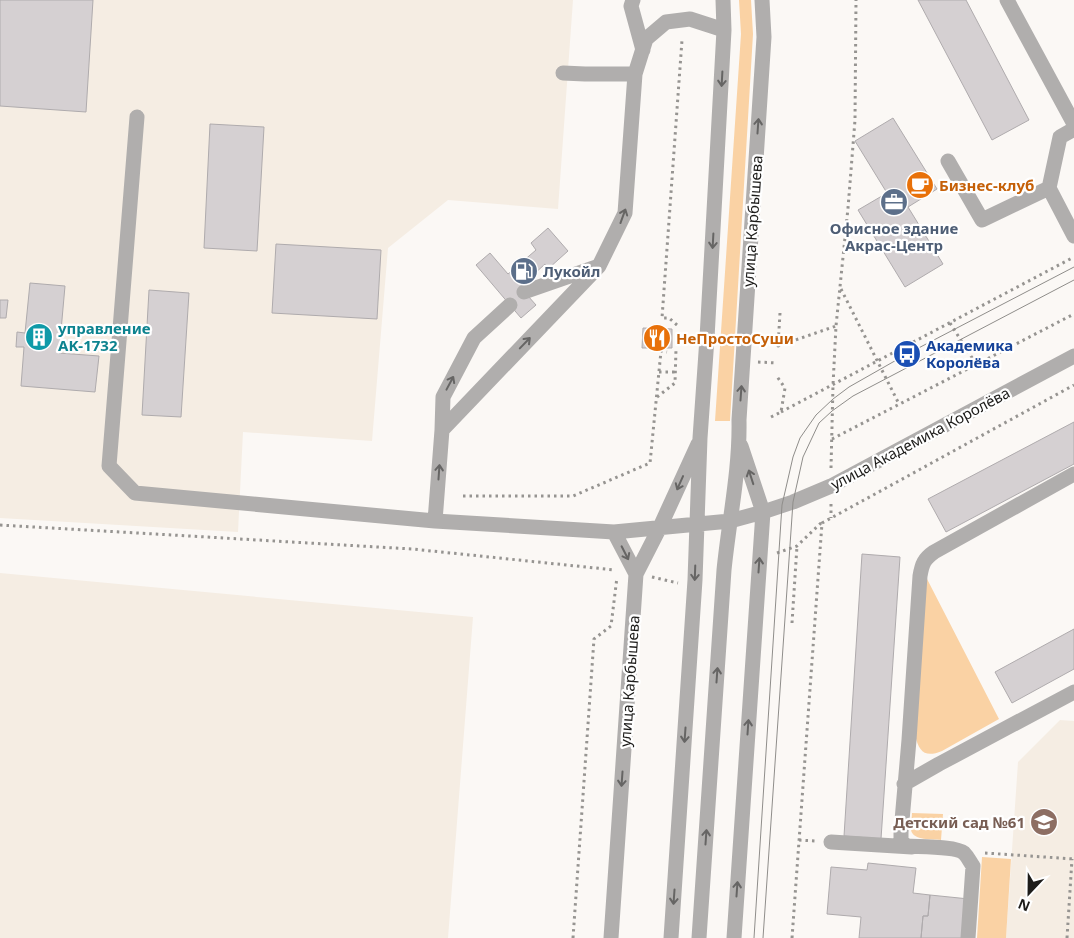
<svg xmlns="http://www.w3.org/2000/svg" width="1074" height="938" viewBox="0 0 1074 938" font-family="'Noto Sans',sans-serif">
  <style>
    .built { fill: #f5ede3 }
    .green { fill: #fad2a4 }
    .building { fill: #d5d0d2; stroke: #afabad }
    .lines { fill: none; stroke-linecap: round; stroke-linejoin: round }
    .path { stroke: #969491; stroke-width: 3; stroke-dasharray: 2.5 4; stroke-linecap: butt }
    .minor { stroke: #b0aead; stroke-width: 15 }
    .tram { stroke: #8f8d8a; stroke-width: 1 }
    .oneway { stroke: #666564 }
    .labels { text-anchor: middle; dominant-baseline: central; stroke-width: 4.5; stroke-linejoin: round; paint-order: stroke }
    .food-label { font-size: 15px; font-weight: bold; fill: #c56008; stroke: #fff; text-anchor: start }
    .street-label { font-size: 15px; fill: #1d1c1a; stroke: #fff }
    .service-label { font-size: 15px; font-weight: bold; fill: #4e5e75; stroke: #fff }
    .culture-label { font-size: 15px; font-weight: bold; fill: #0d838f; stroke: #fff; text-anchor: start }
    .transit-label { font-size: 15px; font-weight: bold; fill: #164399; stroke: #fff; text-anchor: start }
    .education-label { font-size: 15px; font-weight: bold; fill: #785e54; stroke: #fff; text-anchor: end }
  </style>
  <rect width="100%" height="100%" fill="#fbf8f5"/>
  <path class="built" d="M 0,0 L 573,0 L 558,209 L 448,200 L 388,248 L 372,441 L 243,432 L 238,532 L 0,518 Z
    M 0,573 L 473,617 L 448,938 L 0,938 Z
    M 1060,720 L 1074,721 L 1074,938 L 1006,938 L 1018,762 Z"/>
  <path class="green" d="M 739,0 L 751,0 L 753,34 L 730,421 L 715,421 L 741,34 Z
    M 926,577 L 999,719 L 942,751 C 925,758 919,752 915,735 Z
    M 912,813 L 943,814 L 941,840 C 933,839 913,841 911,830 C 910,825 912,819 912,813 Z
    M 982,857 L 1011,859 L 1006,938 L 977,938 Z"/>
  <path class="building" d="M 0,0 L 93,0 L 86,112 L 0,106 Z
    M 918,0 L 966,0 L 1029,120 L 992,140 Z
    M 893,118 L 937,189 L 908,207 L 943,264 L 905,287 L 858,210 L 887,193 L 855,141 Z
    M 210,124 L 264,127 L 257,251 L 204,248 Z
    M 548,228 L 568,251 L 549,268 L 545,264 L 520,287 L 536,305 L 521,318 L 476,265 L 490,253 L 508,274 L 536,250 L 531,243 Z
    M 276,244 L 381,250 L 377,319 L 272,313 Z
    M 30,283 L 65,286 L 59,353 L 99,356 L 95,392 L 21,386 L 24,347 L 16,347 L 17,332 L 25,333 Z
    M 149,290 L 189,293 L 181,417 L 142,415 Z
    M 0,300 L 8,300 L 6,318 L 0,318 Z
    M 643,328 L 672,329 L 672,348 L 642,348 Z
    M 1074,422 L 1074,464 L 946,532 L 928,499 Z
    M 862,554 L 900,557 L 881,839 L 844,836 Z
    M 1074,629 L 1074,669 L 1012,703 L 995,672 Z
    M 868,863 L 916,868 L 913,893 L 930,895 L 928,916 L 923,916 L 921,938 L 859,938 L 861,917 L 827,914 L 831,867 L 867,870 Z
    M 930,895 L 969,899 L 965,938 L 921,938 L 923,916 L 928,916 Z"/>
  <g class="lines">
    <path class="path" d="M 841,289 L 899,404
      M 780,313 L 778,346 L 836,326
      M 950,323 L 976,364
      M 677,325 L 669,318 L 662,318 L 682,40
      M 676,337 L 691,338
      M 758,362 L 777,363
      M 659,372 L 675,372
      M 657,397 L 675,383 L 676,349
      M 781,412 L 1074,257
      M 771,417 L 781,412 L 785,388 L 776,375
      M 832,439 L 1074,314
      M 831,468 L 833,385 L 836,326 L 848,208 L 855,120 L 856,0
      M 463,496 L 573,496 L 650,463 L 661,351 L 667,352
      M 831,504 L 831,518
      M 0,525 L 412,549 L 615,570
      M 777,553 L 797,546 L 821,523
      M 652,577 L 678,583
      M 792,623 L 797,546
      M 799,840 L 815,841
      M 985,853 L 1074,859
      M 573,938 L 594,639 L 611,626 L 617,577
      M 792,938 L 822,523 L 1074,385
      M 1067,938 L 1072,859"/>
    <path class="minor" d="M 633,0 L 631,6 L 643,50
      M 1007,0 L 1074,124
      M 563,73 L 585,74 L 635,74
      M 137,117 L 109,466 L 135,493 L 435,521 L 614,532 L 730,521 L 763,512 L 793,502 L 831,486 L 1074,356
      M 1074,129 L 1060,137 L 1049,188 L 1074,236
      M 948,161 L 982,220 L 1049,188
      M 524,292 L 596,267
      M 442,430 L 443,397 L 474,338 L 510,305
      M 435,521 L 442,430 L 599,266 L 625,213 L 635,74 L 646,39 L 666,22 L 690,19 L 724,30
      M 614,532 L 636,574
      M 904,784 L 939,764 L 1074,692
      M 831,842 L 912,847
      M 611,938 L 636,574 L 660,527 L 698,444
      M 671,938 L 695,580 L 700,438 L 707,338 L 724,30 L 723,0
      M 699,938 L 724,570 C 729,520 740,470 739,420 L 764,37 L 762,0
      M 734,938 L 763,512 L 741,446
      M 968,938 L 973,866 C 970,862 968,857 964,853 C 956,846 918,847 906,846 L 901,840 L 901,832 L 909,740 L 920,576 C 922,564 924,559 934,552 L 1074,474"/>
    <path class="tram" d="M 754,938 L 782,505 L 793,457 L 800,438 L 816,415 L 833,399 L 849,387 L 907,354 L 1074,267
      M 763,938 L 793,502 L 803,457 L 819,423 L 832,411 L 853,396 L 1074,280"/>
  </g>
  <defs><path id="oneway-shaft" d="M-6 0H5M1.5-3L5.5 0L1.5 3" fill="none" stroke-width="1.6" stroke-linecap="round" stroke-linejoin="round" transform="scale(1.25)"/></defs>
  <g class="oneway">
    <use href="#oneway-shaft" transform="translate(722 79) rotate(93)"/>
    <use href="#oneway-shaft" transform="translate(758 126) rotate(-86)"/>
    <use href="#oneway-shaft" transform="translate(623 216) rotate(-70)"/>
    <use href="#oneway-shaft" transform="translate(713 241) rotate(93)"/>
    <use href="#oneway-shaft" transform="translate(525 343) rotate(-46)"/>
    <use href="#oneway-shaft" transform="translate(450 383) rotate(-62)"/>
    <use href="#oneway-shaft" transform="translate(741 393) rotate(-86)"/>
    <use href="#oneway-shaft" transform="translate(439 472) rotate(-86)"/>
    <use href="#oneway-shaft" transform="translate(751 477) rotate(-108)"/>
    <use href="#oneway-shaft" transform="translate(680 483) rotate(114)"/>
    <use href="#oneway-shaft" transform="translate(625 553) rotate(63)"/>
    <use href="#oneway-shaft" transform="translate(759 565) rotate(-86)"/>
    <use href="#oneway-shaft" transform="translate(695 573) rotate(92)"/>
    <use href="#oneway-shaft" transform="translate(717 675) rotate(-86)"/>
    <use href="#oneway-shaft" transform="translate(748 727) rotate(-86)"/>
    <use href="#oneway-shaft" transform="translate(685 735) rotate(94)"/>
    <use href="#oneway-shaft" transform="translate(622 779) rotate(94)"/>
    <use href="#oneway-shaft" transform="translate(706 837) rotate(-86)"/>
    <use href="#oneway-shaft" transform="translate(737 889) rotate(-86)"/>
    <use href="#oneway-shaft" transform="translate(674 897) rotate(94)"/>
  </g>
  <defs>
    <g id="cafe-disc" transform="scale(1.4375)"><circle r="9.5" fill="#e8710a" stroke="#fff"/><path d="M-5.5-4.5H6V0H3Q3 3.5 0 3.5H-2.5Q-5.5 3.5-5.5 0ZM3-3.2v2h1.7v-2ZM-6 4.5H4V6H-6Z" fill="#fff"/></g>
    <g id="office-disc" transform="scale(1.4375)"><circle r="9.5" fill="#5c6f8a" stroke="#fff"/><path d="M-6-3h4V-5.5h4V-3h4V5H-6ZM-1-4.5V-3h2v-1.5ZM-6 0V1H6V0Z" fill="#fff"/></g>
    <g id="fuel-disc" transform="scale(1.4375)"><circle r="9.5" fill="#5c6f8a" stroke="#fff"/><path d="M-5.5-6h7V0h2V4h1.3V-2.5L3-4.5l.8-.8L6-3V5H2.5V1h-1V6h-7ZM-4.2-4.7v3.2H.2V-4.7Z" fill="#fff"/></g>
    <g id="building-disc" transform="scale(1.4375)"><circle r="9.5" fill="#0f9aa8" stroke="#fff"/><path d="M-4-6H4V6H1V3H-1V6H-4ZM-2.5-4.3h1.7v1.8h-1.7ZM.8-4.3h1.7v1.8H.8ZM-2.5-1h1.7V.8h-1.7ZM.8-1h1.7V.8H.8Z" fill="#fff"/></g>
    <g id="restaurant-disc" transform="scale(1.4375)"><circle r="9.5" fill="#e8710a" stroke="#fff"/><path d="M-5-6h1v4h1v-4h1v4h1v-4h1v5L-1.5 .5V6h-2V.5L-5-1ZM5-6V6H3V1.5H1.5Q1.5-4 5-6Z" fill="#fff"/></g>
    <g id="bus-disc" transform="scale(1.4375)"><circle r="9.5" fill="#1a4fb4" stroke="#fff"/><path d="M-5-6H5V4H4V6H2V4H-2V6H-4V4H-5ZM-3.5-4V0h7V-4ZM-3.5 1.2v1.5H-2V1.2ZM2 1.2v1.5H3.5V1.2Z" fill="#fff"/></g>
    <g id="school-disc" transform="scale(1.4375)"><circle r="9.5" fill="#8d6e63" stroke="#fff"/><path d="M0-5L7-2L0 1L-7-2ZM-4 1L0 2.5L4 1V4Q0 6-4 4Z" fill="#fff"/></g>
  </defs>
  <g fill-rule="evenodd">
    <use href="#cafe-disc" x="920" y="185"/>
    <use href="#office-disc" x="894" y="202"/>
    <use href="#fuel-disc" x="524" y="271"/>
    <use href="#building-disc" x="39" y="337"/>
    <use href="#restaurant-disc" x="657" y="338"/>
    <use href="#bus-disc" x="907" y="354"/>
    <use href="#school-disc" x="1044" y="822"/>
  </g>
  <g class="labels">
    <g class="food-label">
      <text x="939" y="185">Бизнес-клуб</text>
      <text x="676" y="338">НеПростоСуши</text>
    </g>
    <g class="street-label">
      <text transform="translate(752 221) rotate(-86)">улица Карбышева</text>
      <text transform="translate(920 438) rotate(-28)">улица Академика Королёва</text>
      <text transform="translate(629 681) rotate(-86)">улица Карбышева</text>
    </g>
    <g class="service-label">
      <text x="894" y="228">Офисное здание<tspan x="894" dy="17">Акрас-Центр</tspan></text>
      <text x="543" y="271" text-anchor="start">Лукойл</text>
    </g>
    <g class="culture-label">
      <text x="58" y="328">управление<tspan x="58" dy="17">AK-1732</tspan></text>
    </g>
    <g class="transit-label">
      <text x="926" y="345">Академика<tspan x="926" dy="17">Королёва</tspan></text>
    </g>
    <g class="education-label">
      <text x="1025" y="822">Детский сад №61</text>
    </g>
  </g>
  <g transform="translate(1029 893) rotate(202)" stroke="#ffffff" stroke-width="4" paint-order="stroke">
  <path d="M0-4L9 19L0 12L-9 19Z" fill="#1d1c1a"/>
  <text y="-8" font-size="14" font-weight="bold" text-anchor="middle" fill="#1d1c1a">N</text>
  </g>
</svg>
